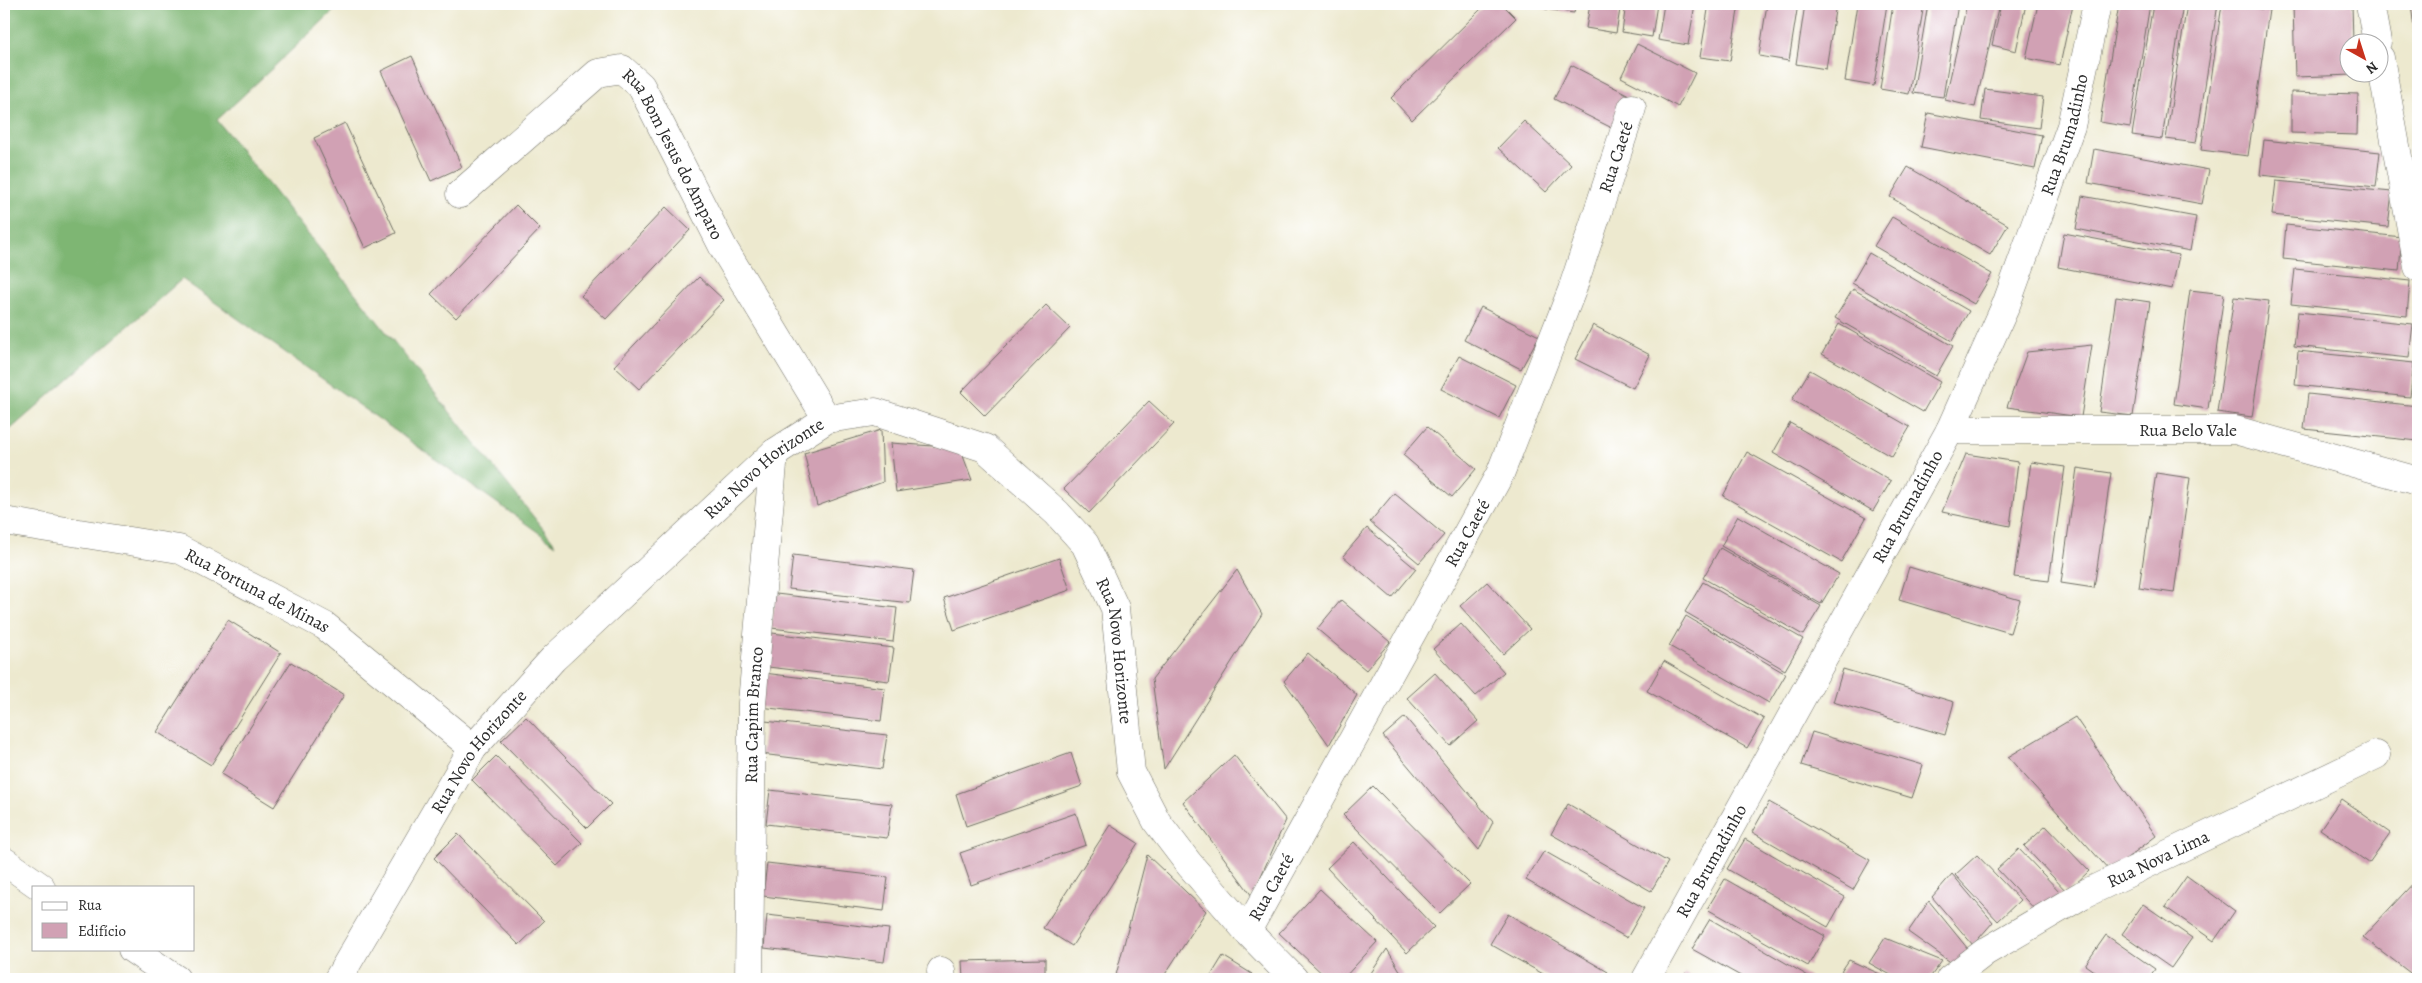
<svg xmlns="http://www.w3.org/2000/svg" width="2422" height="983" viewBox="0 0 2422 983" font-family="Alegreya,serif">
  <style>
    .forest { fill: #7eb673; stroke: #54704f }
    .building { fill: #d1a1b4 }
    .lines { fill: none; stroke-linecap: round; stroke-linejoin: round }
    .minor-casing { stroke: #6f6e64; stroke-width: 29 }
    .minor { stroke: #fff; stroke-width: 28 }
    .labels { text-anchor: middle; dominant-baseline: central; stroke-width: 4; stroke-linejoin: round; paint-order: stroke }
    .street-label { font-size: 18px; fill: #2b2b2b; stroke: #fff }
  </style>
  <rect width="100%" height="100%" fill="#fff"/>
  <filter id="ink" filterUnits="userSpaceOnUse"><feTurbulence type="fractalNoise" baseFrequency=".02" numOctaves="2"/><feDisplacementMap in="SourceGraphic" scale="10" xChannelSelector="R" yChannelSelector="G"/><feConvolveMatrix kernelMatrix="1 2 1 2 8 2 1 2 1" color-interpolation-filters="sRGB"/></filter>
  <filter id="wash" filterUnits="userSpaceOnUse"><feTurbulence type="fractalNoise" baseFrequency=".0096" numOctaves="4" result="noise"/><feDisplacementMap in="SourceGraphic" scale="20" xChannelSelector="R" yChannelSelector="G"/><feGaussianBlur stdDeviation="1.12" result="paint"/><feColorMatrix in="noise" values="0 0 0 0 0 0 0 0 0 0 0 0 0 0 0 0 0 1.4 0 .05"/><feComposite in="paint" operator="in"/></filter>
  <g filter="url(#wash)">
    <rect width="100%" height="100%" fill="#ede9cf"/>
    <path class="forest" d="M 4,4 L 341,4 L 217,120 L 556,545 L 182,279 L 4,435 Z"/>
    <g id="blocks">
      <path class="building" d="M 1486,4 L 1502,4 L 1516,18 L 1412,120 L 1391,98 Z
        M 1546,4 L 1576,4 L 1574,13 L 1545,9 Z
        M 1590,4 L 1621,4 L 1616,33 L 1586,28 Z
        M 1626,4 L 1657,4 L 1652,37 L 1622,32 Z
        M 1664,4 L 1695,4 L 1688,45 L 1658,40 Z
        M 1709,4 L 1739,4 L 1730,61 L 1700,57 Z
        M 1767,4 L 1798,4 L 1789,61 L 1759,56 Z
        M 1805,4 L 1836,4 L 1826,69 L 1796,64 Z
        M 1857,4 L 1887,4 L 1874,86 L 1845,81 Z
        M 1893,4 L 1924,4 L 1909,94 L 1880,89 Z
        M 1928,4 L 1958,4 L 1943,97 L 1913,93 Z
        M 1967,4 L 1999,4 L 1975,107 L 1945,100 Z
        M 2001,4 L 2026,4 L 2016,51 L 1992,45 Z
        M 2038,4 L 2073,4 L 2060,65 L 2026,58 Z
        M 2119,4 L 2150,4 L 2130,127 L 2100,122 Z
        M 2153,4 L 2183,4 L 2162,139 L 2132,135 Z
        M 2187,4 L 2218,4 L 2196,143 L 2166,139 Z
        M 2222,4 L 2269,10 L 2248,156 L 2201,150 Z
        M 2352,4 L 2353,42 L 2350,42 L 2350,72 L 2354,72 L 2354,75 L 2295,77 L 2293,5 Z
        M 2411,4 L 2418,4 L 2418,55 L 2417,55 Z
        M 1637,44 L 1695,73 L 1678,107 L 1621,77 Z
        M 412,56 L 462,167 L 431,181 L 381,71 Z
        M 1571,65 L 1629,95 L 1612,128 L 1554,99 Z
        M 1985,89 L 2043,97 L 2039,128 L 1981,120 Z
        M 2291,92 L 2358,94 L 2357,135 L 2291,133 Z
        M 1928,113 L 2042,135 L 2035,169 L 1921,147 Z
        M 1524,121 L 1571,165 L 1546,192 L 1498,148 Z
        M 345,123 L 396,233 L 365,248 L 314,138 Z
        M 2264,140 L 2380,152 L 2376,187 L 2260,175 Z
        M 2094,149 L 2209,170 L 2202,204 L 2088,183 Z
        M 1908,167 L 2008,225 L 1990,255 L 1890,197 Z
        M 2276,181 L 2392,192 L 2388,227 L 2272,215 Z
        M 2082,196 L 2196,217 L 2190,251 L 2076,229 Z
        M 516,205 L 540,229 L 456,318 L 431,294 Z
        M 666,207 L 690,230 L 606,319 L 581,296 Z
        M 1892,217 L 1992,274 L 1974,304 L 1874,246 Z
        M 2286,225 L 2402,237 L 2399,271 L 2283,259 Z
        M 2064,233 L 2179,255 L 2172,289 L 2058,267 Z
        M 1869,253 L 1969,311 L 1952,341 L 1852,283 Z
        M 2295,269 L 2410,281 L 2407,316 L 2291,304 Z
        M 699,277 L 724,300 L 639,389 L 614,366 Z
        M 1853,289 L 1953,346 L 1936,376 L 1835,318 Z
        M 2190,290 L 2224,294 L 2208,409 L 2174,404 Z
        M 2116,297 L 2150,302 L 2133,416 L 2099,412 Z
        M 2234,297 L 2269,301 L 2252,417 L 2217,412 Z
        M 1046,305 L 1070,328 L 985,416 L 961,392 Z
        M 1481,307 L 1539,336 L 1521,369 L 1464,340 Z
        M 2298,312 L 2413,324 L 2409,358 L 2294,346 Z
        M 1839,324 L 1940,382 L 1923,412 L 1822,354 Z
        M 1593,325 L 1650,355 L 1633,388 L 1575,359 Z
        M 2092,345 L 2081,417 L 2007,407 L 2027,352 Z
        M 2298,351 L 2414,363 L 2410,397 L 2295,385 Z
        M 1459,356 L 1516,385 L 1499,418 L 1441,389 Z
        M 1810,370 L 1910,427 L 1892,457 L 1792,400 Z
        M 2308,394 L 2418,406 L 2418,441 L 2304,429 Z
        M 1149,401 L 1174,424 L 1089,513 L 1064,489 Z
        M 1790,423 L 1891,481 L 1873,511 L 1773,453 Z
        M 1427,427 L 1476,469 L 1452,497 L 1403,455 Z
        M 881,430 L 883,482 L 817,506 L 804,453 Z
        M 891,443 L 960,448 L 972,480 L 896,492 Z
        M 1747,452 L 1866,518 L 1841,562 L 1723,496 Z
        M 1966,454 L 2018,462 L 2010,526 L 1942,512 Z
        M 2031,462 L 2065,467 L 2049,581 L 2014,577 Z
        M 2077,468 L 2111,473 L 2094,588 L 2061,583 Z
        M 2156,473 L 2190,478 L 2174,593 L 2139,588 Z
        M 1394,493 L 1444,535 L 1419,563 L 1370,522 Z
        M 1738,516 L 1839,574 L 1821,604 L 1721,546 Z
        M 1367,528 L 1416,569 L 1392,598 L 1343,556 Z
        M 1720,548 L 1821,606 L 1803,635 L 1703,578 Z
        M 793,555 L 914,570 L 910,603 L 789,589 Z
        M 1059,558 L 1070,590 L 954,630 L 944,598 Z
        M 1909,567 L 2020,600 L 2010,633 L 1899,600 Z
        M 1237,570 L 1262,614 L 1164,769 L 1152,679 Z
        M 1487,582 L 1530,629 L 1503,654 L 1460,606 Z
        M 1703,582 L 1803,639 L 1785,670 L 1685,612 Z
        M 776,594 L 897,608 L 893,642 L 771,628 Z
        M 1341,600 L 1390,642 L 1366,670 L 1317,629 Z
        M 1686,616 L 1786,674 L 1769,703 L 1669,646 Z
        M 228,620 L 281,653 L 211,765 L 157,732 Z
        M 1461,624 L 1504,672 L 1476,696 L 1433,649 Z
        M 772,633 L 894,648 L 889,681 L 768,667 Z
        M 1308,653 L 1357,695 L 1329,745 L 1284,681 Z
        M 1664,661 L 1764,719 L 1747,748 L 1647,691 Z
        M 291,662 L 344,695 L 274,807 L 221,774 Z
        M 1843,669 L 1954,702 L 1945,735 L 1833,702 Z
        M 764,673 L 885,688 L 881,721 L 760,707 Z
        M 1435,673 L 1478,721 L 1450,746 L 1407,698 Z
        M 526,717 L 611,804 L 587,828 L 501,741 Z
        M 1405,717 L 1493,822 L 1479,850 L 1383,736 Z
        M 2075,717 L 2156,836 L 2110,871 L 2008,757 Z
        M 765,721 L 887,735 L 882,769 L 761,754 Z
        M 1812,732 L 1923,765 L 1912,798 L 1801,765 Z
        M 1071,753 L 1082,786 L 966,826 L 956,794 Z
        M 1234,755 L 1286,820 L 1252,896 L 1183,802 Z
        M 496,756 L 582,843 L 557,866 L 472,780 Z
        M 1373,786 L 1470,884 L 1440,913 L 1343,815 Z
        M 770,790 L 892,804 L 887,838 L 766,824 Z
        M 2341,799 L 2390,833 L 2369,863 L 2320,829 Z
        M 1769,802 L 1870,860 L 1853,890 L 1752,832 Z
        M 1568,804 L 1668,862 L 1651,891 L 1551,834 Z
        M 1076,813 L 1086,845 L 971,885 L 960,853 Z
        M 1110,825 L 1138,843 L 1072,946 L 1043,928 Z
        M 2046,826 L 2089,871 L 2067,892 L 2024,846 Z
        M 458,834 L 544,921 L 519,945 L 434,858 Z
        M 1745,839 L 1845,897 L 1828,927 L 1727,869 Z
        M 1354,842 L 1434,927 L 1407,953 L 1327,868 Z
        M 2019,849 L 2062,894 L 2040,915 L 1997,869 Z
        M 1544,851 L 1644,908 L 1627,938 L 1526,880 Z
        M 1147,855 L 1206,911 L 1162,979 L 1115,979 Z
        M 1977,855 L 2020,900 L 1998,921 L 1955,875 Z
        M 767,863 L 888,877 L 884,911 L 763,896 Z
        M 1952,874 L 1993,922 L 1973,945 L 1932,897 Z
        M 2187,876 L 2235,911 L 2214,941 L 2165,907 Z
        M 2418,878 L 2418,979 L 2363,937 Z
        M 1725,879 L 1825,936 L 1808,966 L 1707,909 Z
        M 1320,889 L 1377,942 L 1343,979 L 1328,979 L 1279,933 Z
        M 1929,901 L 1968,949 L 1956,966 L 1908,932 Z
        M 2143,904 L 2192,938 L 2171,968 L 2122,934 Z
        M 1508,914 L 1608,972 L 1604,979 L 1552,979 L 1490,944 Z
        M 767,915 L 889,929 L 884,962 L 764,948 Z
        M 1710,919 L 1810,977 L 1809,979 L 1746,979 L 1692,949 Z
        M 2106,935 L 2155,969 L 2148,979 L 2105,979 L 2085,965 Z
        M 1885,938 L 1942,961 L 1929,979 L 1898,979 L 1869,963 Z
        M 1387,949 L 1405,979 L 1367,979 Z
        M 1223,956 L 1252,974 L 1249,979 L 1209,979 Z
        M 1045,959 L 1045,979 L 963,979 L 962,961 Z
        M 1849,960 L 1891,979 L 1836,979 Z
        M 1685,973 L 1695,979 L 1681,979 Z
        M 2071,974 L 2079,979 L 2067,979 Z"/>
    </g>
  </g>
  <g filter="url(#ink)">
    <use href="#blocks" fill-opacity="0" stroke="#6f6e64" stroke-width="1"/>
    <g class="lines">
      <g class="minor-casing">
        <g id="minor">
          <path d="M 2370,4 L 2377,42"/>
          <path d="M 2380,58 L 2418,267"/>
          <path id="s1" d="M 460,194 L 598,73 L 622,69 L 641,86 L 724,249 L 827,419"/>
          <path id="s2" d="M 1950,430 L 2235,430 L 2418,481"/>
          <path id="s3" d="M 4,521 L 179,549 L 325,626 L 473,748"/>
          <path d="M 4,861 L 41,887"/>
          <path id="s4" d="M 1247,931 L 1500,474 L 1572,290 L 1632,108"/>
          <path d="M 132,949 L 176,979"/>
          <path d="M 941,971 L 942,979"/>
          <path id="s5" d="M 338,979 L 473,748 L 553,659 L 774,453 L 827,419 L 875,412 L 985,448 L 1057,513 L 1085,544 L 1115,608 L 1131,772 L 1157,822 L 1189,864 L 1247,931 L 1294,979"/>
          <path id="s6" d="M 749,979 L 752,703 L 774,453"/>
          <path id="s7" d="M 1646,979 L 1950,430 L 2006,305 L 2071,126 L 2097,4"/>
          <path id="s8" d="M 1950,979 L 1985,952 L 2082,895 L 2376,755"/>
        </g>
      </g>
      <use href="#minor" class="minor"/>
    </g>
  </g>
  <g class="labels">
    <g class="street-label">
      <text stroke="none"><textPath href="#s7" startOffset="945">Rua Brumadinho</textPath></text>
      <text stroke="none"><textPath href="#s4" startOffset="860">Rua Caeté</textPath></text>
      <text stroke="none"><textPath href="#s1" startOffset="308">Rua Bom Jesus do Amparo</textPath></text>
      <text stroke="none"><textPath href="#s2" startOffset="238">Rua Belo Vale</textPath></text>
      <text stroke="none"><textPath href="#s5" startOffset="672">Rua Novo Horizonte</textPath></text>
      <text stroke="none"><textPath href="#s7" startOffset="540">Rua Brumadinho</textPath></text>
      <text stroke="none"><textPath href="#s4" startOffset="455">Rua Caeté</textPath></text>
      <text stroke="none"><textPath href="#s3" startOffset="266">Rua Fortuna de Minas</textPath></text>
      <text stroke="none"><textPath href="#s5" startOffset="1168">Rua Novo Horizonte</textPath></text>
      <text stroke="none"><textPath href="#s6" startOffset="264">Rua Capim Branco</textPath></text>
      <text stroke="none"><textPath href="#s5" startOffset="268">Rua Novo Horizonte</textPath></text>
      <text stroke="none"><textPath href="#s8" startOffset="241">Rua Nova Lima</textPath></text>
      <text stroke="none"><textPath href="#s7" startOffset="135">Rua Brumadinho</textPath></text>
      <text stroke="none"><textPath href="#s4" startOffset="50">Rua Caeté</textPath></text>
    </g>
  </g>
  <rect width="2422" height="983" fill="none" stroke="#fff" stroke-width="20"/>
  <rect x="32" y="886" width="162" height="65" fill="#ffffff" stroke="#aaaaaa"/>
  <rect x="42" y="902" width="25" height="8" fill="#ffffff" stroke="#aaaaaa"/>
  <text x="78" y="910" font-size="15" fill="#2b2b2b">Rua</text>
  <rect x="42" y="923" width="25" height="15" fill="#d1a1b4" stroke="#aaaaaa"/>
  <text x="78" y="936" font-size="15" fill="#2b2b2b">Edifício</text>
  <g transform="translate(2364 58) rotate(141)"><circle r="24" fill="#ffffff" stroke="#aaaaaa"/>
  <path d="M0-4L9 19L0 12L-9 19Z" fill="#c8321e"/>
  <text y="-8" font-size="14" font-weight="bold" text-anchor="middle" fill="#2b2b2b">N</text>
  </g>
</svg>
